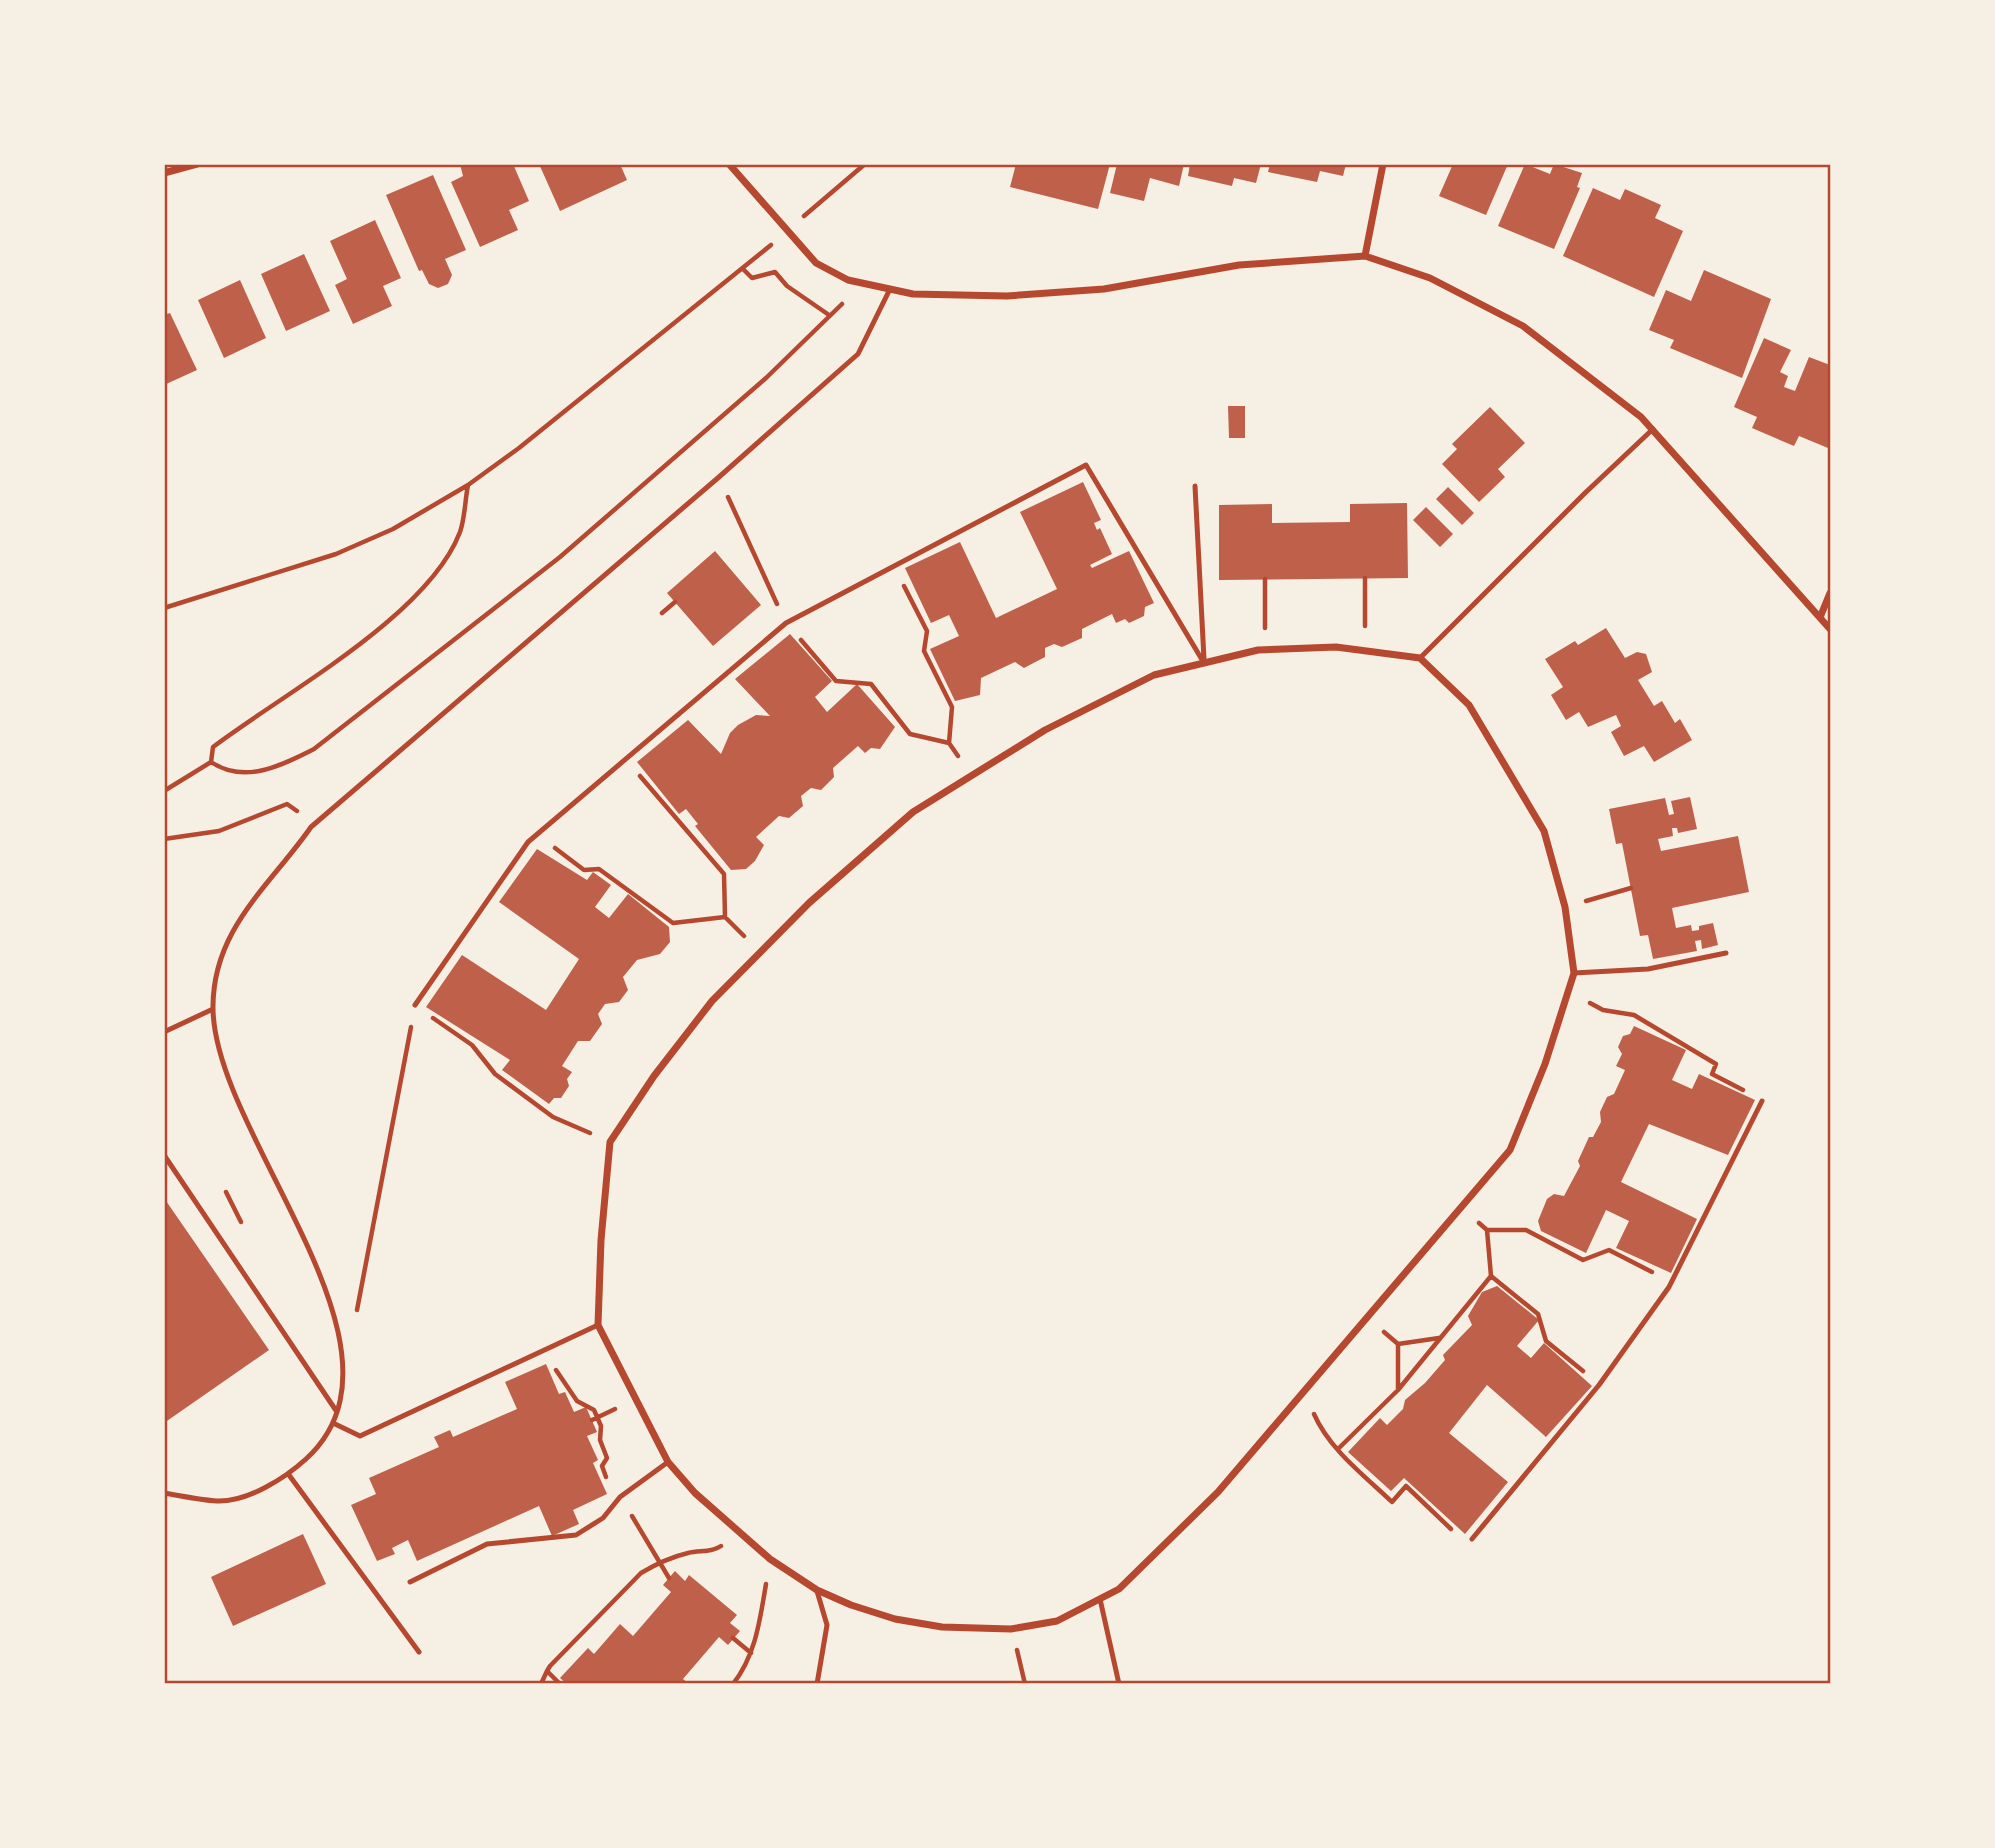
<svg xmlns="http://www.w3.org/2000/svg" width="1995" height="1848" viewBox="0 0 1995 1848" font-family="Arial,sans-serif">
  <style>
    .building { fill: #bf614a }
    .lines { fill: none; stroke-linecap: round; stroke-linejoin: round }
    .path { stroke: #b5482f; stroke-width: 4.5 }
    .service { stroke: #b5482f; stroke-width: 5 }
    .minor { stroke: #b5482f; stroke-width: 7 }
    .neatline { fill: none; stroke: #b5482f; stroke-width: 2.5 }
  </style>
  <rect width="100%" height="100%" fill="#f6efe4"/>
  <path class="building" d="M 460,164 L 513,164 L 529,201 L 509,210 L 518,230 L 480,247 L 451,182 L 463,176 Z
    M 539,164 L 620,164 L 627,180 L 560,211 Z
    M 1016,164 L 1110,164 L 1098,209 L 1010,187 Z
    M 1117,164 L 1184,164 L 1179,186 L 1150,178 L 1144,201 L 1110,193 Z
    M 1190,164 L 1261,164 L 1256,183 L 1234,178 L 1232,186 L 1188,176 Z
    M 1270,164 L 1346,164 L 1343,176 L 1320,171 L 1317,182 L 1268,172 Z
    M 1453,164 L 1508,164 L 1486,215 L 1439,196 Z
    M 1525,164 L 1550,174 L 1554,164 L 1582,173 L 1577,187 L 1580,188 L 1554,249 L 1498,226 Z
    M 433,175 L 466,250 L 445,259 L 452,275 L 448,284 L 438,288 L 429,284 L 422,270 L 419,271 L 386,195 Z
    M 1593,188 L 1620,200 L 1625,189 L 1661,205 L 1655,218 L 1683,231 L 1654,297 L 1563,256 Z
    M 375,220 L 401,278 L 383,286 L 392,306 L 353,324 L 335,285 L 347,279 L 330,241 Z
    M 304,254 L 330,311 L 286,331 L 261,274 Z
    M 1704,270 L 1771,299 L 1742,378 L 1670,348 L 1674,340 L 1649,330 L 1666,290 L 1691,301 Z
    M 240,280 L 266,338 L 224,358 L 198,300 Z
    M 170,313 L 197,370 L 164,385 L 164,315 Z
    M 1764,338 L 1791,350 L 1780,372 L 1788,376 L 1784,387 L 1795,391 L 1809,357 L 1830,365 L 1828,448 L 1799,436 L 1794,446 L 1752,428 L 1757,417 L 1734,407 Z
    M 1228,406 L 1245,406 L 1245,438 L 1229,438 Z
    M 1490,407 L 1525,443 L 1498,469 L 1505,477 L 1479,502 L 1442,464 L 1457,449 L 1452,444 Z
    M 1083,482 L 1101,520 L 1094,523 L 1097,530 L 1100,528 L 1112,554 L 1090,565 L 1092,568 L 1129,551 L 1154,603 L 1145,607 L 1144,616 L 1129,623 L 1125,619 L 1116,623 L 1112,614 L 1082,629 L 1082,638 L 1062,647 L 1054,644 L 1045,648 L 1045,657 L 1024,668 L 1015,662 L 981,678 L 980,695 L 955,701 L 930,649 L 959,636 L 949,615 L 931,623 L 905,568 L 960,542 L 996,618 L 1057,589 L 1020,512 Z
    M 1448,487 L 1474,513 L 1462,525 L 1436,499 Z
    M 1407,503 L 1408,578 L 1219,580 L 1219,505 L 1272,504 L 1272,523 L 1350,522 L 1350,504 Z
    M 1426,507 L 1453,534 L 1440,547 L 1413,520 Z
    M 715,551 L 761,605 L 713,646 L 667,593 Z
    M 1606,628 L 1625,658 L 1637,652 L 1646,654 L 1652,672 L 1638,680 L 1654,706 L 1662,701 L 1675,723 L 1680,719 L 1692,740 L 1654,762 L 1644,746 L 1624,756 L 1611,732 L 1621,726 L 1616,715 L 1588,727 L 1579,712 L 1566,720 L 1551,695 L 1563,687 L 1545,659 L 1575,641 L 1578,645 Z
    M 790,634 L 832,681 L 815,697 L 827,712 L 857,684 L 895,727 L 880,749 L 871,748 L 865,753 L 858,746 L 833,768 L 834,777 L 821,790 L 811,788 L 801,796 L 803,806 L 789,818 L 779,816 L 756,837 L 764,845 L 755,861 L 746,869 L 731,870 L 695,826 L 698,824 L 686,809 L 679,814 L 637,762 L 688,720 L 721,754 L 730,733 L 738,725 L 756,715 L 770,716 L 735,679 Z
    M 1690,797 L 1697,829 L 1678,833 L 1677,828 L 1672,828 L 1673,836 L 1658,839 L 1661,851 L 1738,836 L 1749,892 L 1672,908 L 1676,928 L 1691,925 L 1692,931 L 1699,930 L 1699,926 L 1713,923 L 1718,945 L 1702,949 L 1701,940 L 1695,941 L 1697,951 L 1653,959 L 1648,935 L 1640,936 L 1622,843 L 1616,844 L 1609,809 L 1665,798 L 1669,815 L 1674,814 L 1671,801 Z
    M 537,849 L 587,880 L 593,872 L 611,885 L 595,907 L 609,918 L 628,894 L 669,927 L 670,942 L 660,954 L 637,960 L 623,977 L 628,990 L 619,1002 L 605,1004 L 598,1014 L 602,1024 L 590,1041 L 578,1041 L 562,1066 L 572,1072 L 567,1079 L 569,1086 L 561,1098 L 554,1098 L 549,1104 L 502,1070 L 510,1060 L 426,1007 L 462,955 L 546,1010 L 579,959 L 499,902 Z
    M 1634,1026 L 1686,1050 L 1672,1080 L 1692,1089 L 1699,1074 L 1755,1100 L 1728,1155 L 1649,1124 L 1621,1182 L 1697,1219 L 1671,1273 L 1616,1248 L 1629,1221 L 1606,1210 L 1586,1253 L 1541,1231 L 1538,1221 L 1547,1199 L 1554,1194 L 1564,1196 L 1580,1166 L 1578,1161 L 1589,1137 L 1593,1137 L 1601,1122 L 1600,1112 L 1607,1097 L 1614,1094 L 1625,1070 L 1616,1066 L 1622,1054 L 1618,1047 L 1623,1036 L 1630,1034 Z
    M 164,1198 L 269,1350 L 164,1423 Z
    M 1497,1286 L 1539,1320 L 1517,1346 L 1531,1358 L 1544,1343 L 1592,1386 L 1546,1437 L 1487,1385 L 1449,1433 L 1508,1482 L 1465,1534 L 1404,1478 L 1391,1491 L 1348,1452 L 1380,1418 L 1387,1425 L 1403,1409 L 1405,1400 L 1425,1383 L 1445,1360 L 1443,1355 L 1472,1325 L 1468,1316 L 1482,1292 Z
    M 546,1364 L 559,1394 L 565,1392 L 574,1412 L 586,1407 L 597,1432 L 587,1436 L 598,1460 L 593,1463 L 607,1494 L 573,1510 L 579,1524 L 552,1536 L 539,1506 L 417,1561 L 408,1540 L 392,1548 L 395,1554 L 377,1561 L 351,1505 L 376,1494 L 369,1478 L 439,1447 L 434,1437 L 450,1430 L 453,1437 L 517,1409 L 505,1382 Z
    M 303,1534 L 326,1584 L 233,1626 L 211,1577 Z
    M 675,1571 L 685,1581 L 689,1575 L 737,1615 L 730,1623 L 740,1631 L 728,1645 L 719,1637 L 683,1679 L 689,1684 L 567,1684 L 560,1678 L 588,1648 L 594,1654 L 620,1624 L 633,1636 L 671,1592 L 663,1585 Z"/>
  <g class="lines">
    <path class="path" d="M 804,216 L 865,164
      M 744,270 L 752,278 L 775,272 L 787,286 L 829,315
      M 468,485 C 465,500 465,518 460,532 C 428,616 284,693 213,747 L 211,762 C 245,785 282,765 314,749 L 560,557 L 766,378 L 842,304
      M 728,497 L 777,604
      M 904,586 L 927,631 L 924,651 L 952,707 L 949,743
      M 164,608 L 336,554 L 393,529 L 468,485 L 519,448 L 771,245
      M 662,613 L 675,602
      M 1365,626 L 1365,578
      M 1265,628 L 1265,579
      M 801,640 L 836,681 L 871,684 L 910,734 L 949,743 L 958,756
      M 640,776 L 724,874 L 725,917
      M 164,791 L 211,762
      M 164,839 L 219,831 L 287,804 L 297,811
      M 555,848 L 584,870 L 599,869 L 673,923 L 725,917 L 744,936
      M 1586,901 L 1631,888
      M 1590,1003 L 1603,1010 L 1634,1015 L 1716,1064 L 1712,1074 L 1743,1090
      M 433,1018 L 472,1045 L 495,1074 L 553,1117 L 590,1133
      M 226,1192 L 241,1222
      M 1479,1223 L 1487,1230 L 1526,1230 L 1583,1260 L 1609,1250 L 1652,1272
      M 1487,1230 L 1491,1276 L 1538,1314 L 1546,1341 L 1583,1371
      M 357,1310 L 411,1027
      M 1384,1332 L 1398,1344 L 1398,1390
      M 1398,1344 L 1439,1338
      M 556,1370 L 577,1401 L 594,1410 L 601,1426 L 600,1440 L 607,1458 L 602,1466 L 606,1477
      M 1314,1414 C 1329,1449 1365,1476 1392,1502 L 1406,1486 L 1451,1529
      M 592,1420 L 615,1409
      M 1338,1449 L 1398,1390 L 1491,1276
      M 632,1516 L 669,1578
      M 733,1638 L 751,1653
      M 1017,1650 L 1025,1684
      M 541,1684 L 547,1671
      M 560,1684 L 547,1671 L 550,1666 L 641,1573 C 656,1564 671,1557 688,1553 C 700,1550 711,1553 721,1546
      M 733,1684 C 756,1655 760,1619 766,1584"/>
    <path class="service" d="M 1195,486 L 1204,659
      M 1420,658 L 1585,493 L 1653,429
      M 1574,973 L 1648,969 L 1726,953
      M 415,1005 L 528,842 L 786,623 L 1086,465 L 1204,663
      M 164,1032 L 213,1009
      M 164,1155 L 337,1412
      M 335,1424 L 360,1436 L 598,1325
      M 289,1475 L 419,1652
      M 164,1493 C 182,1496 200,1500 217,1501 C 248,1502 285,1478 306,1459 C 426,1349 215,1138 213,1009 C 212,929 270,886 311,827 L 719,477 L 858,354 L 890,289
      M 1472,1539 L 1599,1385 L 1669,1287 L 1762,1101
      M 410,1582 L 487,1544 L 576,1535 L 603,1518 L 620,1497 L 668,1462
      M 1100,1599 L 1119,1684
      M 817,1684 L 827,1625 L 817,1591"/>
    <path class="minor" d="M 729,164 L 816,263 L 848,280 L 913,294 L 1007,296 L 1104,289 L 1239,265 L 1365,256 L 1430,278 L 1523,326 L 1641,417 L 1830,629
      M 164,173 L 197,164
      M 1365,256 L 1383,164
      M 1821,615 L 1830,593
      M 1336,647 L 1420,658 L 1469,705 L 1544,831 L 1565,907 L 1574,973 L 1545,1064 L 1510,1150 L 1218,1492 L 1119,1589 L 1057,1621 L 1011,1629 L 942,1627 L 895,1619 L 851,1605 L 817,1590 L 770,1559 L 695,1493 L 668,1462 L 598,1325 L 601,1240 L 610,1142 L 654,1076 L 712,1001 L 809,903 L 913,812 L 1045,730 L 1154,675 L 1258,650 Z"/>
  </g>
  <rect width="1995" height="1848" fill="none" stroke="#f6efe4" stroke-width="332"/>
  <rect x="166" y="166" width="1663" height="1516" class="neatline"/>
</svg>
